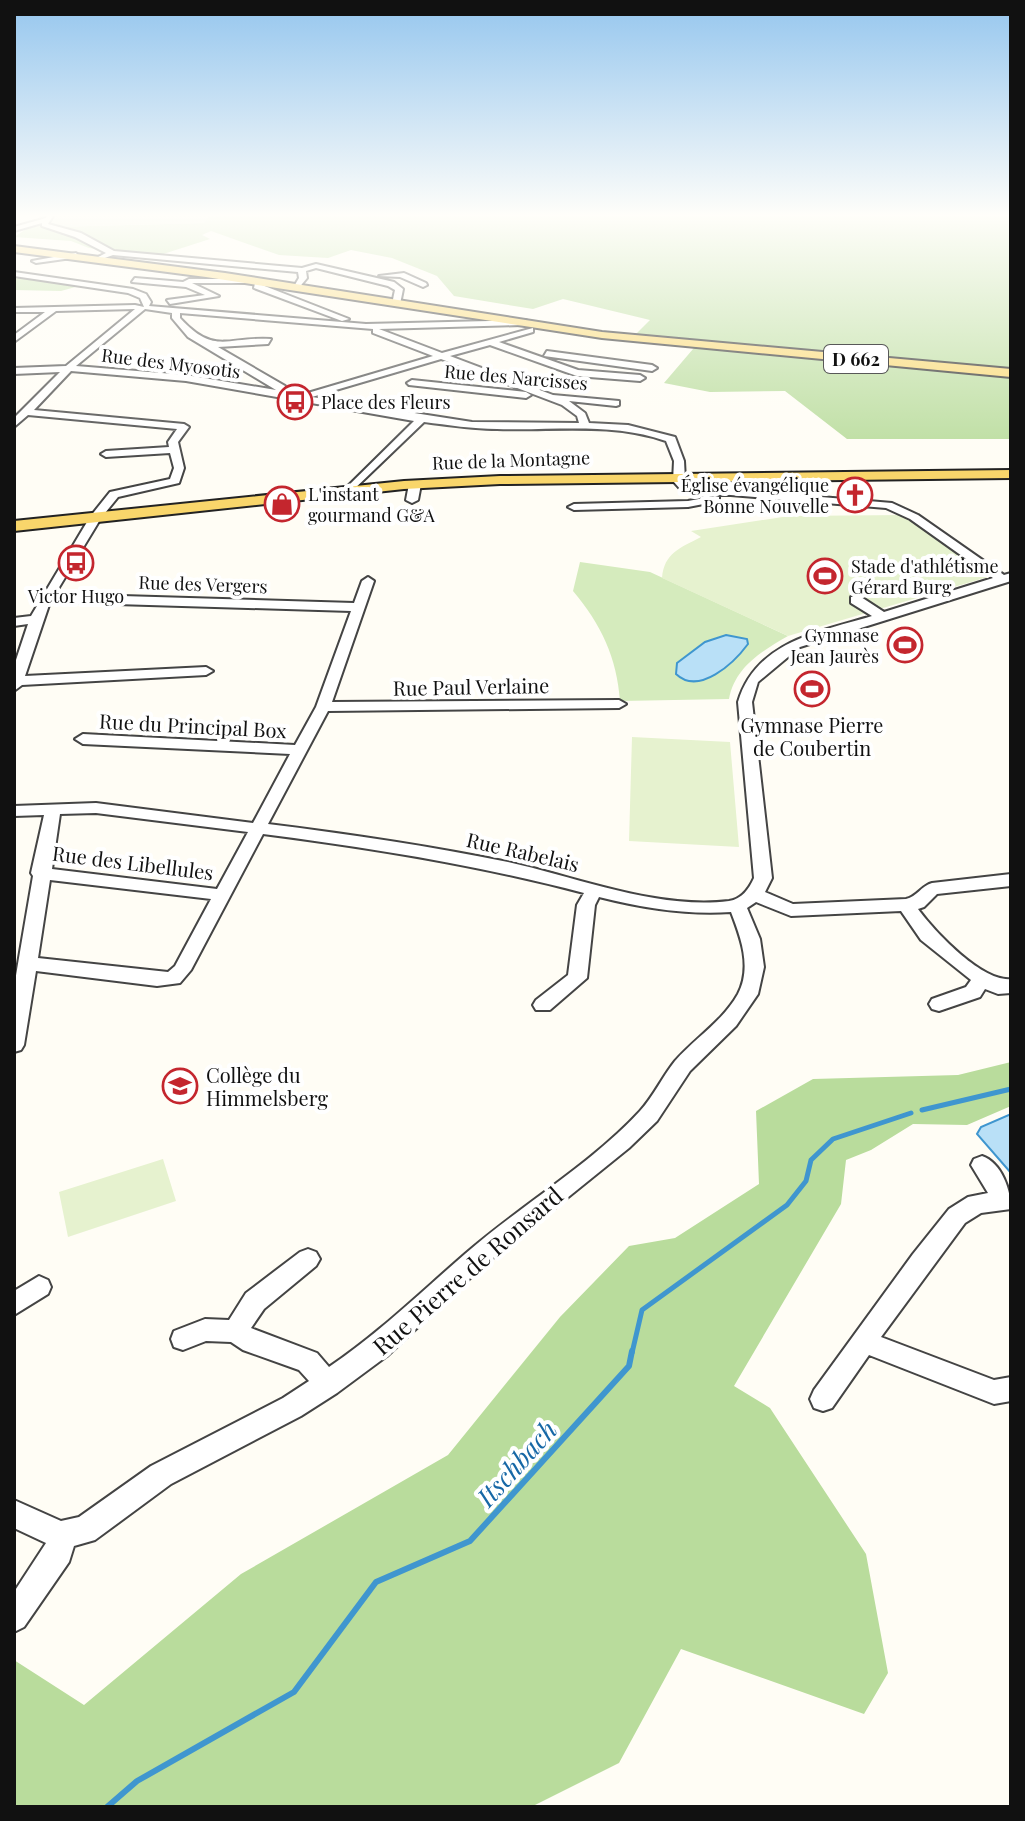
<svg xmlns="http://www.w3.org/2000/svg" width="1025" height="1821" viewBox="0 0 1025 1821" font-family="'Playfair Display',serif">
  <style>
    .green { fill: #d5ebbd }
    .forest { fill: #b9dc9c }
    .cemetery { fill: #d9e3c4 }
    .pitch { fill: #e6f2cf }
    .water { fill: #b9e0f7; stroke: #3f96cf; stroke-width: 2 }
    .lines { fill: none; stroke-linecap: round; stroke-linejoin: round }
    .stream-far1 { stroke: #3f96cf; stroke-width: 5 }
    .stream { stroke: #3f96cf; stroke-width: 6 }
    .minor-casing { stroke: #444; stroke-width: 4 }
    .major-casing { stroke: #222; stroke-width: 4 }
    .minor { fill: #fff; fill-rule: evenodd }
    .major { fill: #f9d66b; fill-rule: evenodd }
    .labels { text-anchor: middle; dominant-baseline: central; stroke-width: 8; stroke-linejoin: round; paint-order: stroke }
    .shield { fill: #fff; stroke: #585858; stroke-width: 2 }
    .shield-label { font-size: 18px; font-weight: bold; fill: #111 }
    .far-street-label { font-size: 18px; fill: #111; stroke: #fff }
    .far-poi-label { font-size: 18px; fill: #111; stroke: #fff; text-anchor: start }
    .street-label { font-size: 20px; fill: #111; stroke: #fff }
    .poi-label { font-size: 20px; fill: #111; stroke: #fff }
    .near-street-label { font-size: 24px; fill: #111; stroke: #fff }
    .near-water-label { font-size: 26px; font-style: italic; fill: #1768a6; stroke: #fff }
  </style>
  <rect width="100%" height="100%" fill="#fffdf5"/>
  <path class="green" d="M 580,562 L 650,572 L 788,636 C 762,651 735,667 729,699 L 620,701 C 617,658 601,624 573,591 Z"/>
  <path class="forest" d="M 263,213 L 1011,213 L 1011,439 L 847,439 L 785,391 L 710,392 L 664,383 L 699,342 L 634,336 L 650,320 L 563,299 L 533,309 L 454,296 L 437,276 L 392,258 L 351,250 L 328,258 L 279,255 L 211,231 L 202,235 L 210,239 L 157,256 L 89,248 L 71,241 L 14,237 L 45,217 L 51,227 L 204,223 L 208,217 Z
    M 27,277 L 79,286 L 61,291 L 14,290 L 14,279 Z
    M 1011,1062 L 1011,1106 L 967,1125 L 913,1124 L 871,1150 L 846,1160 L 841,1204 L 734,1386 L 770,1408 L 866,1554 L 888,1673 L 864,1714 L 681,1649 L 619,1763 L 531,1807 L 14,1807 L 14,1660 L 84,1705 L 241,1574 L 448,1455 L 560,1317 L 629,1246 L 675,1238 L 759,1184 L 756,1111 L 813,1079 L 958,1075 Z"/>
  <path class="cemetery" d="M 37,213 L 263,213 L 208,217 L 204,223 L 51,227 Z"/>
  <path class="pitch" d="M 904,515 L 988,577 L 788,636 L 662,578 C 664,553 680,548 701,537 L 691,531 L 789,516 Z
    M 632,737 L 730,742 L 739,847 L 629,841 Z
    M 163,1159 L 176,1201 L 68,1237 L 59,1192 Z"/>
  <path class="water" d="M 726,635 L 747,639 L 748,644 C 734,663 699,696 676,674 L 677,663 L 705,642 Z
    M 1011,1114 L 1011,1173 L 977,1134 L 981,1127 Z"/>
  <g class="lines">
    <path class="stream-far1" d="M 922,1110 L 1011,1089
      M 632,1353 L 642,1310 L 787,1205 L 806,1181 L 811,1160 L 833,1139 L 911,1113"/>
    <path class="stream" d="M 107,1807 L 137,1781 L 294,1692 L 376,1582 L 470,1541 L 629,1366 L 632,1351"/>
    <g class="minor-casing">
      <path id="minor" d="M 49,213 L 55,213 L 48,224 L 81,233 L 114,251 L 302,268 L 316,264 L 394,282 L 403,289 L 400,304 L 396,306 L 392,304 L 395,290 L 388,286 L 316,268 L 306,271 L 307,278 L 297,290 L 293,288 L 299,278 L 298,272 L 113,255 L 102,259 L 98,257 L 106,253 L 75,237 L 42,226 L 42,223 L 14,231 L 14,227 L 46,218 Z
        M 76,253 L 79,257 L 36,263 L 32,261 Z
        M 14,272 L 133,289 L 146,294 L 151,302 L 149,306 L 366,324 L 526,320 L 523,325 L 379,329 L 442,353 L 533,328 L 533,332 L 499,342 L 578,370 L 640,375 L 645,378 L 640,381 L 577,376 L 490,345 L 450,356 L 553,395 L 619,401 L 619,405 L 616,406 L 569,401 L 585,413 L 589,423 L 628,425 L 675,437 L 684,461 L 685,480 L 689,486 L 892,503 L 918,515 L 1004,575 L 1011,573 L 1011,581 L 800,647 L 758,682 L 752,702 L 772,878 L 765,892 L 793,904 L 906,899 C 917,897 921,886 932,883 L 1011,874 L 1011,886 L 937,894 L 924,907 L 918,909 C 935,932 982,982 1011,979 L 1011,993 L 998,994 L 985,989 L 980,997 L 939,1011 L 932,1009 L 929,1004 L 932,999 L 966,987 L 971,980 L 921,940 L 901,911 L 791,916 L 756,902 L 747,908 L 760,939 L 764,967 L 758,994 L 736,1026 L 690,1071 L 657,1121 L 629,1148 L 483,1266 L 387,1356 L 337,1393 L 301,1416 L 171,1484 L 95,1540 L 74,1546 L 69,1562 L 24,1627 L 14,1632 L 14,1592 L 46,1543 L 14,1528 L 14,1500 L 61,1521 L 79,1517 L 151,1466 L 283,1398 L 309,1381 L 299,1370 L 243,1350 L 231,1342 L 206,1341 L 183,1350 L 174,1347 L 171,1339 L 174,1331 L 205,1319 L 229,1320 L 246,1293 L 300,1252 L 308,1249 L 316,1252 L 320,1259 L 316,1266 L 264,1309 L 251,1328 L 317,1353 L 329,1367 C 378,1334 420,1293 465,1254 C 521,1205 589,1166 640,1111 C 654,1096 662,1077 675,1061 C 695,1038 723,1021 738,994 C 752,967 741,938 731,912 C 686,915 642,908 599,897 L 595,905 L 587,978 L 550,1010 L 536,1010 L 533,1005 L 536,1000 L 568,975 L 577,905 L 584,893 C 478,865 371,848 263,834 L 191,970 L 180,983 L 157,986 L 36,971 L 24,1045 L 21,1050 L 14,1052 L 14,987 L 33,876 L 31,873 L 44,815 L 14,816 L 14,806 L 96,803 L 253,823 L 290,754 L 83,744 L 75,739 L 83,734 L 295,745 L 316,707 L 351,611 L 50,602 L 25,676 L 206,667 L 213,671 L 206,675 L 22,685 L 14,691 L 14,666 L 28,624 L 14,626 L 14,618 L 31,616 L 90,517 L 110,492 L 170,479 L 174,468 L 170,453 L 106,457 L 101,454 L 106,451 L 169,447 L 168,442 L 177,429 L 28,415 L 14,427 L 14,418 L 60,372 L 14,374 L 14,368 L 66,366 L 135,309 L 56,311 L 14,342 L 14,335 L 45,312 L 14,312 L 14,308 L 135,305 L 144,307 L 140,298 L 128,293 L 14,276 ZM 145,309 L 172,313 L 172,318 L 188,337 L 276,390 L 186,375 L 76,366 ZM 180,313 L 373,329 L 373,333 L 433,356 L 301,395 L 285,392 L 285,386 L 218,347 L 268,344 L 271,339 C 227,336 215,356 180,318 ZM 441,359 L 562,405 L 577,416 L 579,423 L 472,422 L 312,397 ZM 71,371 L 186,381 L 414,421 L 345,489 L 343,491 L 349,494 L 424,422 C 448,425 473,429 497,429 C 555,431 611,422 666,441 L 674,461 L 673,481 L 682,491 L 886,508 L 910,519 L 993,578 L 884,612 L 861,597 L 851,597 L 851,603 L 872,616 C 819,632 756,641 738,702 L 754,878 C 749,889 742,899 729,901 C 658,910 577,877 508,862 C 429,846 349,834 268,824 L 328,711 L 619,708 L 626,704 L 619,700 L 332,702 L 374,581 L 368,577 L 362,581 L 354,603 L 55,594 L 101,518 L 118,497 L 179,483 L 184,468 L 178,442 L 189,427 L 184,424 L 34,410 ZM 96,813 L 248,832 L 217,889 L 52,869 L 60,814 ZM 50,880 L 211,899 L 175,966 L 168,972 L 38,958 Z
        M 404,273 L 426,283 L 427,285 L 423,287 L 400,277 L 379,276 Z
        M 135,278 L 183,282 L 189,279 L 257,279 L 263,280 L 262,285 L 349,319 L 342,321 L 254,288 L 255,283 L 192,283 L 219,296 L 170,304 L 167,300 L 205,295 L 186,287 L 132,282 Z
        M 547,351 L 652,365 L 657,368 L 652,371 L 544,356 Z
        M 412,380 L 526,392 L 531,395 L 526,398 L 409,385 L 407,383 Z
        M 415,481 L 421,484 L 418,500 L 412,503 L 406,500 L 409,484 Z
        M 715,496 L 719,497 L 719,501 L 688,507 L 574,510 L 568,507 L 574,504 L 688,501 Z
        M 982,1156 C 1002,1163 1011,1191 1011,1209 L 981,1213 L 965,1223 L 881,1337 L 994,1380 L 1011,1377 L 1011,1401 L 994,1404 L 869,1355 L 832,1408 L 823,1411 L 814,1408 L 810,1399 L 814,1390 L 913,1254 L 949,1209 L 968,1197 L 988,1193 L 971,1165 L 974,1159 Z
        M 39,1276 L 48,1280 L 51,1287 L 48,1294 L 14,1315 L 14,1291 Z"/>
    </g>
    <g class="major-casing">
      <path id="major" d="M 14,246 L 225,273 L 602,332 L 1011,369 L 1011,377 L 602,338 L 206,277 L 14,252 Z
        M 1011,470 L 1011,478 L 500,484 L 404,489 L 14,531 L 14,521 L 404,481 L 500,476 Z"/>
    </g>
    <use href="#minor" class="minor"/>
    <use href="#major" class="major"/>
  </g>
  <linearGradient id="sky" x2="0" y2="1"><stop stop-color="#95c6ee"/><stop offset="0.46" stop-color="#fffefa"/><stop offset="1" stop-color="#fffefa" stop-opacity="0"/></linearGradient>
  <rect width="1025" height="468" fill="url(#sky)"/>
  <defs>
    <g id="bus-ring" transform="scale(1.8)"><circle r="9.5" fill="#fff" stroke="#c4262e" stroke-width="1.5"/><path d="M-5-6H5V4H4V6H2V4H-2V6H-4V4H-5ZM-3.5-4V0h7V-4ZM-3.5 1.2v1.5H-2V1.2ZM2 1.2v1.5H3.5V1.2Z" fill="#c4262e"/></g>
    <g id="church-ring" transform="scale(1.8)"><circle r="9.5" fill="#fff" stroke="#c4262e" stroke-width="1.5"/><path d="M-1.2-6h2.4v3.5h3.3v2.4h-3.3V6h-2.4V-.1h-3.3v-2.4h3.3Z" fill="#c4262e"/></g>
    <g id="shop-ring" transform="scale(1.8)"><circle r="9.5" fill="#fff" stroke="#c4262e" stroke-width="1.5"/><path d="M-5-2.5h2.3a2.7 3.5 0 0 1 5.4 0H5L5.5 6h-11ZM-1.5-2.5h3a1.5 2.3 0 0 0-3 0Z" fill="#c4262e"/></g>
    <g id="stadium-ring" transform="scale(1.8)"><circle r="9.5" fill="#fff" stroke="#c4262e" stroke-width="1.5"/><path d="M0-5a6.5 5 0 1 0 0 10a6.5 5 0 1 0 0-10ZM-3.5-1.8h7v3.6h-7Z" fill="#c4262e"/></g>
    <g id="school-ring" transform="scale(1.8)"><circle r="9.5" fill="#fff" stroke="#c4262e" stroke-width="1.5"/><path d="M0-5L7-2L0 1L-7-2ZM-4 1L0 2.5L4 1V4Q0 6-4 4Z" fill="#c4262e"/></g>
  </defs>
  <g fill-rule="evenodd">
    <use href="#bus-ring" x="295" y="402"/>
    <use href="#church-ring" x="855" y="495"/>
    <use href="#shop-ring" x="282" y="504"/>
    <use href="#bus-ring" x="76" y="563"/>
    <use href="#stadium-ring" x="825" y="576"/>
    <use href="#stadium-ring" x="905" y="645"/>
    <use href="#stadium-ring" x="812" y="689"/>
    <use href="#school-ring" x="180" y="1086"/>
  </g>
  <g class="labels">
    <rect class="shield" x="824" y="345" width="64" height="28" rx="6"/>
    <g class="shield-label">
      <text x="856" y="359">D 662</text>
    </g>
    <g class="far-street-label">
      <text transform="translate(171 363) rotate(7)">Rue des Myosotis</text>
      <text transform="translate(516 377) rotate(5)">Rue des Narcisses</text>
      <text transform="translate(511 460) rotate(-2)">Rue de la Montagne</text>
      <text transform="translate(203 584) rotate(2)">Rue des Vergers</text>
    </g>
    <g class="far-poi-label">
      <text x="321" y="402">Place des Fleurs</text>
      <text x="829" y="485" text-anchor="end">Église évangélique<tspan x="829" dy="21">Bonne Nouvelle</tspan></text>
      <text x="308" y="494">L'instant<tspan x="308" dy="21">gourmand G&amp;A</tspan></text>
      <text x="851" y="566">Stade d'athlétisme<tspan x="851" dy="21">Gérard Burg</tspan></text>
      <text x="76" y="596" text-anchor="middle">Victor Hugo</text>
      <text x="879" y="635" text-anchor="end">Gymnase<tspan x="879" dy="21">Jean Jaurès</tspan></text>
    </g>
    <g class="street-label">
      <text transform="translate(471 686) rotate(-1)">Rue Paul Verlaine</text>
      <text transform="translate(193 725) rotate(3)">Rue du Principal Box</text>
      <text transform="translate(523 851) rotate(13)">Rue Rabelais</text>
      <text transform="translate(133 862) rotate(7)">Rue des Libellules</text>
    </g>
    <g class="poi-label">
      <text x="812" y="724">Gymnase Pierre<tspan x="812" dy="23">de Coubertin</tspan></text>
      <text x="206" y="1074" text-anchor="start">Collège du<tspan x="206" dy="23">Himmelsberg</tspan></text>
    </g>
    <g class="near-street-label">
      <text transform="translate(467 1270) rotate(-41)">Rue Pierre de Ronsard</text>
    </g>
    <g class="near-water-label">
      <text transform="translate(516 1463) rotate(-48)">Itschbach</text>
    </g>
  </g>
  <rect width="1025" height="1821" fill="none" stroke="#111111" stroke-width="32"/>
</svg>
